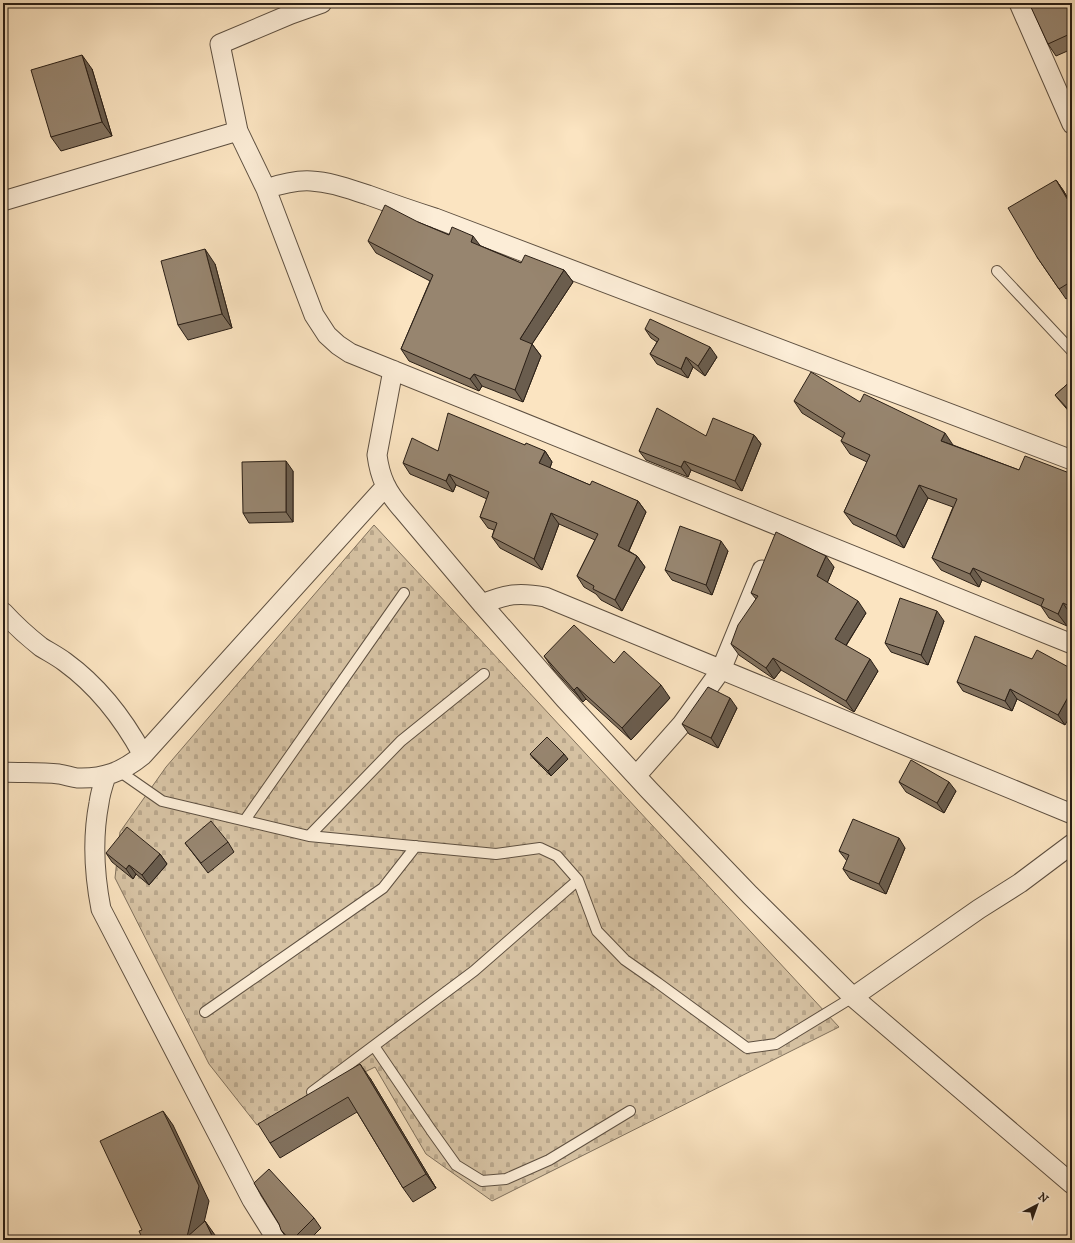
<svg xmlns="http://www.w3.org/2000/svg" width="1075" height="1243" viewBox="0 0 1075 1243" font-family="'IM FELL DW Pica',serif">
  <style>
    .cemetery { fill: url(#cemetery-stones); stroke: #80715d }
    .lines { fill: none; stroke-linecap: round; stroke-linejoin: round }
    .lane-casing { stroke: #5e5041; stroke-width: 12 }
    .street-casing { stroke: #5e5041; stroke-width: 21 }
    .lane { stroke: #fcedd7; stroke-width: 10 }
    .street { stroke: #fcedd7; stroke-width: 19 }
    .wall { fill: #82725f; stroke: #2a1f16 }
    .shaded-wall { fill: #6a5d4e; stroke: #2a1f16 }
    .building { fill: #97856f; stroke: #2a1f16 }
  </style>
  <defs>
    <pattern id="cemetery-stones" width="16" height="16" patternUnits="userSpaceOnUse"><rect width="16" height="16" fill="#d7c3a4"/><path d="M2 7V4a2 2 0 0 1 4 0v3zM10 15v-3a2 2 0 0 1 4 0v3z" fill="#b9a78c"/></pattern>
  </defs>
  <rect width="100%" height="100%" fill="#fbe4c1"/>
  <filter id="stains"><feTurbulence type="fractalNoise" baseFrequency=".005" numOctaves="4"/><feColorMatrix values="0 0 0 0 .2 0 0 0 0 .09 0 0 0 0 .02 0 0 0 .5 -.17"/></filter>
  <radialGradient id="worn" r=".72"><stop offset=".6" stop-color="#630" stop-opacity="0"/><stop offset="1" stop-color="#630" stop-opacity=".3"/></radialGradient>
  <path class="cemetery" d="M 374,525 L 839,1027 L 492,1201 L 426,1154 L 375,1067 L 257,1125 L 209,1064 L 115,878 L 120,832 L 166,767 Z"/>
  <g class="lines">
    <g class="lane-casing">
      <path id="lane" d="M 997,271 L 1072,351
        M 119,771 L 162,801 L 309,836 L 496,854 L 540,848 L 557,856 L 578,880 L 597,931 L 625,960 L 658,983 L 747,1048 L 776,1044 L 853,997
        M 245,820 L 404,593
        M 309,836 L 401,741 L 484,674
        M 205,1012 L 383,888 L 416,846
        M 374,1046 L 431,1130 L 456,1165 L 482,1181 L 506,1179 L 549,1160 L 630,1111
        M 312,1092 L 474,971 L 578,880"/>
    </g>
    <g class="street-casing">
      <path id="street" d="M 322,3 L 291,14 L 220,44 L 238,131 L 266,189 L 314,315 L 327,335 L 338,345 L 350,353 L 1072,644
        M 1019,3 L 1072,124
        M 266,189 C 281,184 296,180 311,181 C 331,182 349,189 368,195 C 390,203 413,211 435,218 L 1072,460
        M 3,201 L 238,131
        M 393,370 L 377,455 C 380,478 387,492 402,509 L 482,604 L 564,698 L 649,790 L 750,895 L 853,997 L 1072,1184
        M 482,604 C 506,594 519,592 545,597 L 1072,814
        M 3,612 C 15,625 27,636 41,647 C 49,652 57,656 65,662 C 98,686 123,718 143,755
        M 3,772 C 22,773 40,772 59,774 C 65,775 71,777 77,778 C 104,779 122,772 143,755 L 386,486
        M 106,776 C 103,785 100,794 99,803 C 92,839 94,873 101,909 L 252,1200 L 277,1240
        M 636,776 L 682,724 L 721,670 L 762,570
        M 853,997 L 979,909 L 1020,883 L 1072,844"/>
    </g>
    <use href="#lane" class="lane"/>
    <use href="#street" class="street"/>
  </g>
  <path class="wall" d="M 1072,3 L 1072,49 L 1056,56 L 1048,44 Z
    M 92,69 L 112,136 L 61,151 L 51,137 Z
    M 1056,180 L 1063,190 L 1072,205 L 1072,295 L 1066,299 L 1037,257 Z
    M 418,222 L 449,235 L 481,246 L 521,263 L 564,270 L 573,282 L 532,344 L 541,356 L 523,402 L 482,386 L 479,391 L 409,361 L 401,349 L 430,281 L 376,253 L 368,241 Z
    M 215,264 L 232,328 L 188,340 L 178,325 Z
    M 645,329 L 717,357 L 705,376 L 693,367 L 688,378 L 657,364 L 650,354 L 657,342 L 651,338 Z
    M 1072,380 L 1072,415 L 1059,400 L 1055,395 Z
    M 794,401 L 860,402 L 953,445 L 1019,470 L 1072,474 L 1072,615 L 1071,615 L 1067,626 L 1049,618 L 1041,606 L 982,580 L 979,587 L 941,570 L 932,558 L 953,507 L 928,498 L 904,548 L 853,524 L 844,512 L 867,462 L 850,454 L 841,441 L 843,438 L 802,413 Z
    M 754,435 L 761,444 L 742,491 L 691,470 L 688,477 L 646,460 L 639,451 L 706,436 Z
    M 525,445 L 545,451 L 552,462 L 550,468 L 590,485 L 638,501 L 646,512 L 629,551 L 637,556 L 645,567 L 622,611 L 601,600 L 596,594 L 584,587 L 577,576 L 595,540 L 559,524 L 542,570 L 500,548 L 492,537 L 494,530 L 488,528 L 480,517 L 487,499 L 456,485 L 453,492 L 410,474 L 403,463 L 438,451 Z
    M 293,471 L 293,522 L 249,523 L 243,513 Z
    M 728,551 L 712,595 L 672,580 L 665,570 Z
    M 834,567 L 827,583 L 866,613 L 846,646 L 878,671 L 854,712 L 781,670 L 774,679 L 739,655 L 731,644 L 756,599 L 751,593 Z
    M 944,621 L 928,665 L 891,652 L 885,643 Z
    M 544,656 L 614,663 L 670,698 L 631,740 L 586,699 L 583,702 L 553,669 Z
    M 1032,659 L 1065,725 L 1017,699 L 1012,711 L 963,691 L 957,682 Z
    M 737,708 L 718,748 L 689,734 L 682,724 Z
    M 530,754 L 568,759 L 551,776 L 534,759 Z
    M 899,782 L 956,791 L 944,813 L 906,792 Z
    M 228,842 L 234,852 L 208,873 L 192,852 L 185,843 Z
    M 905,848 L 886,894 L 850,879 L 843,869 L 847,861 L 839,851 Z
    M 106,853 L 160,854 L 167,864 L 149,885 L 136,874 L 133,879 L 112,862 Z
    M 370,1078 L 436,1188 L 413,1202 L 403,1188 L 357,1112 L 280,1158 L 270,1143 Z
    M 314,1218 L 321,1228 L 309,1240 L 288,1240 L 281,1230 Z"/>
  <path class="shaded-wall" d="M 82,55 L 92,69 L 112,136 L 102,122 Z
    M 1056,180 L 1063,190 L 1072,205 L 1072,207 Z
    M 473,236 L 482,248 L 471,242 Z
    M 205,249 L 215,264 L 232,328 L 222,314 Z
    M 564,270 L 573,282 L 532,344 L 541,356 L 523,402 L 515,390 L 520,339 Z
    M 710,347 L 717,357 L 705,376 L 698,366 Z
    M 686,357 L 693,367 L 688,378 L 681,369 Z
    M 474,374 L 482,386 L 479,391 L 470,379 Z
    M 945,433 L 953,445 L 941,441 Z
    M 754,435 L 761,444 L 742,491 L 735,481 Z
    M 545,451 L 552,462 L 547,475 L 539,463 Z
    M 286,461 L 293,471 L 293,522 L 286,512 Z
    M 684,461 L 691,470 L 688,477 L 681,467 Z
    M 449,474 L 456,485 L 453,492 L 446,481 Z
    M 1072,477 L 1072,490 L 1069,485 Z
    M 919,485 L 928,498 L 904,548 L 896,536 Z
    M 638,501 L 646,512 L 626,557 L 618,546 Z
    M 551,513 L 559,524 L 542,570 L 534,559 Z
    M 721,541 L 728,551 L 712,595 L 706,585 Z
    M 637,556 L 645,567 L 622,611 L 615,600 Z
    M 826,556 L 834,567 L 825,588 L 817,576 Z
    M 973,568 L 982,580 L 979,587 L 970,574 Z
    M 858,601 L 866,613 L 843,650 L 835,639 Z
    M 1063,603 L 1071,615 L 1067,626 L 1058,614 Z
    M 937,611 L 944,621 L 928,665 L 921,655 Z
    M 773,658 L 781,670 L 774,679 L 766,668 Z
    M 870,659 L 878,671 L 854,712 L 846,701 Z
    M 661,685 L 670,698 L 631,740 L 622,728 Z
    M 577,687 L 586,699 L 583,702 L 574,690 Z
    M 1010,689 L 1017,699 L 1012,711 L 1005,701 Z
    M 1072,690 L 1072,713 L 1065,725 L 1058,715 Z
    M 730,698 L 737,708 L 718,748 L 711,738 Z
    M 564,754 L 568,759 L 551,776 L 548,771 Z
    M 949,782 L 956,791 L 944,813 L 937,803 Z
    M 899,838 L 905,848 L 886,894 L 879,884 Z
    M 160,854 L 167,864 L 149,885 L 142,875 Z
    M 129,865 L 136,874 L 133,879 L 126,869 Z
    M 360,1064 L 370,1078 L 436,1188 L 426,1174 Z
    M 163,1111 L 173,1125 L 209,1201 L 200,1240 L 187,1237 Z
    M 205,1221 L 215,1235 L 217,1240 L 214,1240 Z"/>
  <path class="building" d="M 1029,3 L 1072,3 L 1072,33 L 1048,44 Z
    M 82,55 L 102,122 L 51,137 L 31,70 Z
    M 1056,180 L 1072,207 L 1072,281 L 1059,289 L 1037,257 L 1008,208 Z
    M 385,205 L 418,222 L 449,235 L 452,227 L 473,236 L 471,242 L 521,263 L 525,255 L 564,270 L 520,339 L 532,344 L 515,390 L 474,374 L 470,379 L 401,349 L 433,275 L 368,241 Z
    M 205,249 L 222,314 L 178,325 L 161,261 Z
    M 650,319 L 710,347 L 698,366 L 686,357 L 681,369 L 650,354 L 659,339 L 645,329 Z
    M 811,372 L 860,402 L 864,394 L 945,433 L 941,441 L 1019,470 L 1025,456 L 1072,474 L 1072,477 L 1069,485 L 1072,486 L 1072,607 L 1063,603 L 1058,614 L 1041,606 L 1044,599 L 973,568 L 970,574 L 932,558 L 957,499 L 919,485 L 896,536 L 844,512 L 870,455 L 841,441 L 845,433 L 794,401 Z
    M 1072,380 L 1072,407 L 1069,410 L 1055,395 Z
    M 657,408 L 706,436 L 713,418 L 754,435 L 735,481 L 684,461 L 681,467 L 639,451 Z
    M 448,413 L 525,445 L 526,443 L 545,451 L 539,463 L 590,485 L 592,481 L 638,501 L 618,546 L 637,556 L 615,600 L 593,589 L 594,586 L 577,576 L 598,534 L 551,513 L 534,559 L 492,537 L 497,523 L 480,517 L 489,492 L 449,474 L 446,481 L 403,463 L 412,438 L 438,451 Z
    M 286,461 L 286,512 L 243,513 L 242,462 Z
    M 680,526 L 721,541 L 706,585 L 665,570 Z
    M 776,532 L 826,556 L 817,576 L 858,601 L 835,639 L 870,659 L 846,701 L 773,658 L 766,668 L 731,644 L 738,625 L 758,596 L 751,593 Z
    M 900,598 L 937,611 L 921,655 L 885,643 Z
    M 574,625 L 614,663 L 624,651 L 661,685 L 622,728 L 577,687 L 574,690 L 544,656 Z
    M 975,636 L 1032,659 L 1037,650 L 1072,669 L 1072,690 L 1058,715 L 1010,689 L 1005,701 L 957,682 Z
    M 708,687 L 730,698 L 711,738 L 682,724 Z
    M 547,737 L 564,754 L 548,771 L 530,754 Z
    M 911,760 L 949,782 L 937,803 L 899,782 Z
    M 853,819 L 899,838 L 879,884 L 843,869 L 849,855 L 839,851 Z
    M 211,821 L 228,842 L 201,863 L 185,843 Z
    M 127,827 L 160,854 L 142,875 L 129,865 L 126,869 L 106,853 Z
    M 360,1064 L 426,1174 L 403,1188 L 348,1097 L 270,1143 L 258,1124 Z
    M 163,1111 L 199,1186 L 187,1237 L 205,1221 L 214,1240 L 143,1240 L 139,1231 L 142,1230 L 100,1141 Z
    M 269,1169 L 314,1218 L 292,1240 L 290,1240 L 281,1230 L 279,1224 L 254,1183 Z"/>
  <rect width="1075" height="1243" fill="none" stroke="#fbe4c1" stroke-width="16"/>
  <rect x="4" y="4" width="1067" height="1235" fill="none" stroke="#2a1f16" stroke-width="2"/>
  <rect x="8" y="8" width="1059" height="1227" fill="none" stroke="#2a1f16"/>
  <g transform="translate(1037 1205) rotate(41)" stroke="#fcedd7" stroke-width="3" paint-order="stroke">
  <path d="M0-3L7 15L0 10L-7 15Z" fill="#2a1f16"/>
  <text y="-6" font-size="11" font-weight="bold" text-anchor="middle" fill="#2a1f16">N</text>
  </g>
  <rect width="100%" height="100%" filter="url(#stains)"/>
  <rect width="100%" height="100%" fill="url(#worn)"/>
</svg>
